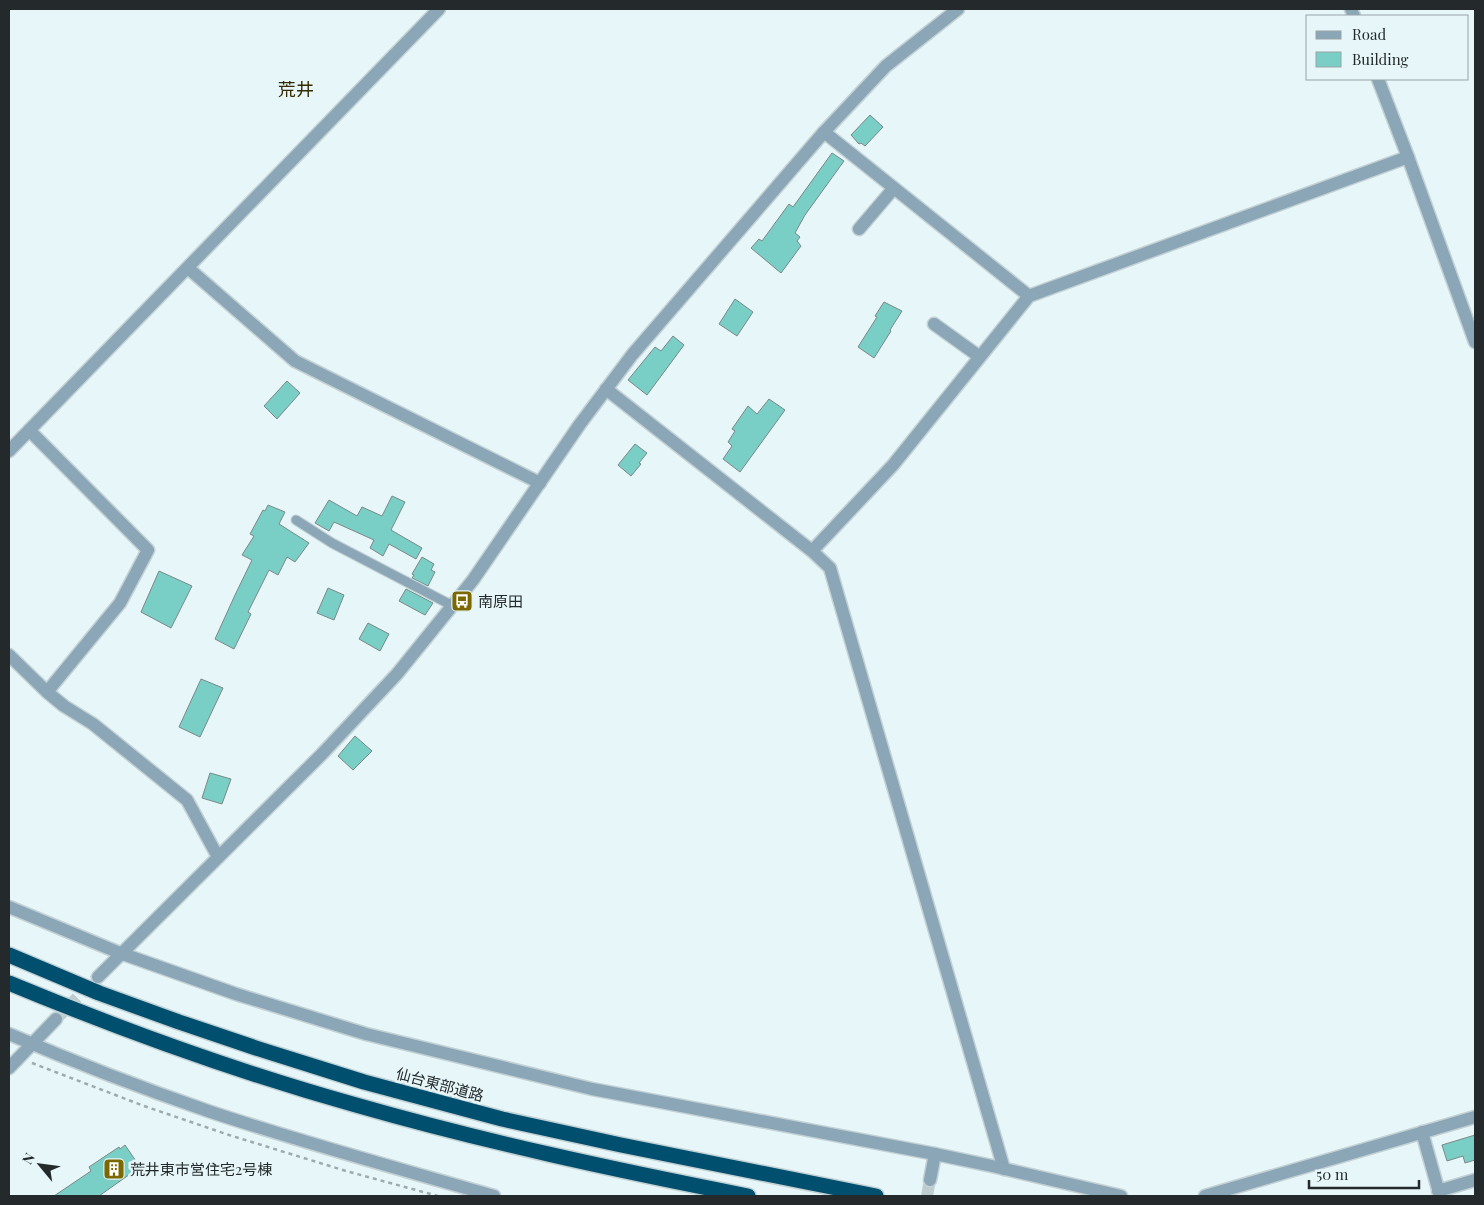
<svg xmlns="http://www.w3.org/2000/svg" width="1484" height="1205" viewBox="0 0 1484 1205" font-family="'Playfair Display','Noto Sans JP',serif">
  <style>
    .building { fill: #79cfc6; stroke: #7a8987 }
    .lines { fill: none; stroke-linecap: round; stroke-linejoin: round }
    .minor-tunnel { stroke: #bfcdd0; stroke-width: 12; stroke-dasharray: 12 6; stroke-linecap: butt }
    .service-casing { stroke: #c3d1d4; stroke-width: 11 }
    .minor-casing { stroke: #c3d1d4; stroke-width: 15 }
    .tertiary-casing { stroke: #c3d1d4; stroke-width: 15 }
    .motorway-casing { stroke: #c3d1d4; stroke-width: 18 }
    .path { stroke: #9eabad; stroke-width: 2.5; stroke-dasharray: 4 4; stroke-linecap: butt }
    .service { stroke: #8ba6b6; stroke-width: 9 }
    .minor { stroke: #8ba6b6; stroke-width: 12 }
    .tertiary { stroke: #8ba6b6; stroke-width: 12 }
    .motorway { stroke: #004f6f; stroke-width: 15 }
    .labels { text-anchor: middle; dominant-baseline: central; stroke-width: 5; stroke-linejoin: round; paint-order: stroke }
    .poi-label { font-size: 15px; fill: #242a2b; stroke: #e6f6f9; text-anchor: start }
    .street-label { font-size: 15px; fill: #242a2b; stroke: #e6f6f9 }
    .quarter-label { font-size: 18px; fill: #342b00; stroke: #e6f6f9 }
  </style>
  <rect width="100%" height="100%" fill="#e6f6f9"/>
  <path class="building" d="M 870,115 L 883,127 L 865,146 L 861,143 L 859,144 L 851,135 Z
    M 832,153 L 844,161 L 805,215 L 795,233 L 800,237 L 797,241 L 801,246 L 781,273 L 751,248 L 759,239 L 762,241 L 789,204 L 793,207 Z
    M 735,299 L 753,312 L 737,336 L 719,324 Z
    M 884,302 L 902,311 L 890,330 L 891,331 L 874,358 L 858,347 L 877,317 L 875,316 Z
    M 673,336 L 684,345 L 647,395 L 628,380 L 655,347 L 661,351 Z
    M 287,381 L 300,393 L 277,419 L 264,406 Z
    M 769,399 L 785,410 L 740,472 L 723,459 L 732,446 L 728,442 L 735,431 L 732,429 L 748,406 L 757,414 Z
    M 635,444 L 647,453 L 639,463 L 641,464 L 631,476 L 618,465 Z
    M 392,496 L 405,502 L 391,530 L 422,548 L 416,559 L 389,544 L 383,556 L 370,548 L 374,540 L 334,522 L 329,531 L 315,523 L 329,500 L 357,516 L 362,507 L 382,516 Z
    M 268,505 L 285,512 L 279,524 L 309,543 L 295,562 L 287,557 L 278,575 L 269,570 L 248,612 L 251,614 L 234,649 L 215,639 L 235,595 L 252,560 L 242,555 L 254,536 L 250,534 L 263,510 L 265,511 Z
    M 422,557 L 434,564 L 431,570 L 435,572 L 428,586 L 412,578 L 414,575 L 412,574 Z
    M 159,571 L 192,586 L 171,628 L 141,612 Z
    M 328,588 L 344,595 L 334,620 L 317,613 Z
    M 406,589 L 433,603 L 425,615 L 399,601 Z
    M 368,623 L 389,634 L 380,651 L 359,639 Z
    M 201,679 L 223,688 L 200,737 L 179,727 Z
    M 355,736 L 372,751 L 353,770 L 338,756 Z
    M 210,773 L 231,779 L 222,804 L 202,798 Z
    M 1475,1135 L 1475,1160 L 1465,1163 L 1463,1156 L 1447,1161 L 1442,1145 Z
    M 125,1145 L 140,1167 L 99,1196 L 54,1196 L 91,1171 L 89,1167 L 119,1147 L 120,1149 Z"/>
  <g class="lines">
    <path class="minor-tunnel" d="M 56,1019 L 98,977
      M 927,1196 L 930,1180"/>
    <g class="service-casing">
      <path id="service" d="M 296,520 L 332,543 L 453,606"/>
    </g>
    <g class="minor-casing">
      <path id="minor" d="M 859,229 L 894,188
        M 188,268 L 295,361 L 540,483
        M 1029,296 L 1408,157
        M 934,324 L 980,357
        M 606,389 L 812,551 L 893,465 L 1029,296 L 824,132
        M 29,430 L 148,550 L 120,603 L 47,692
        M 9,451 L 439,9
        M 812,551 L 830,568 L 1004,1169
        M 9,655 L 47,692 L 64,706 L 93,724 L 187,800 L 218,857
        M 1422,1132 L 1440,1196
        M 930,1180 L 935,1154
        M 1438,1191 L 1475,1180
        M 1205,1196 L 1475,1117"/>
    </g>
    <g class="tertiary-casing">
      <path id="tertiary" d="M 1351,9 L 1354,16
        M 1378,79 L 1408,157 L 1475,342
        M 9,907 L 120,953 L 236,994 L 366,1034 L 592,1089 L 935,1154 L 992,1166 L 1121,1196
        M 98,977 L 322,754 L 397,674 L 473,580 L 580,424 L 632,355 L 824,132 L 886,66 L 958,9
        M 9,1034 C 74,1062 144,1089 211,1112 C 304,1143 400,1169 494,1196
        M 9,1068 L 56,1019"/>
    </g>
    <g class="motorway-casing">
      <path id="motorway" d="M 9,955 L 99,993 L 179,1022 L 259,1049 L 364,1082 L 502,1119 L 621,1145 L 876,1196
        M 9,983 C 122,1030 238,1072 356,1105 C 485,1142 616,1170 748,1196"/>
    </g>
    <path class="path" d="M 32,1063 L 144,1106 L 229,1135 L 346,1171 L 438,1196"/>
    <use href="#service" class="service"/>
    <use href="#minor" class="minor"/>
    <use href="#tertiary" class="tertiary"/>
    <use href="#motorway" class="motorway"/>
  </g>
  <defs>
    <g id="bus-square" transform="scale(1.125)"><rect x="-9" y="-9" width="18" height="18" rx="4" fill="#7c6800" stroke="#e6f6f9"/><path d="M-5-6H5V4H4V6H2V4H-2V6H-4V4H-5ZM-3.5-4V0h7V-4ZM-3.5 1.2v1.5H-2V1.2ZM2 1.2v1.5H3.5V1.2Z" fill="#fff"/></g>
    <g id="building-square" transform="scale(1.125)"><rect x="-9" y="-9" width="18" height="18" rx="4" fill="#7c6800" stroke="#e6f6f9"/><path d="M-4-6H4V6H1V3H-1V6H-4ZM-2.5-4.3h1.7v1.8h-1.7ZM.8-4.3h1.7v1.8H.8ZM-2.5-1h1.7V.8h-1.7ZM.8-1h1.7V.8H.8Z" fill="#fff"/></g>
  </defs>
  <g fill-rule="evenodd">
    <use href="#bus-square" x="462" y="601"/>
    <use href="#building-square" x="114" y="1169"/>
  </g>
  <g class="labels">
    <g class="poi-label">
      <text x="478" y="601">南原田</text>
      <text x="130" y="1169">荒井東市営住宅2号棟</text>
    </g>
    <g class="street-label">
      <text transform="translate(440 1084) rotate(15)">仙台東部道路</text>
    </g>
    <g class="quarter-label">
      <text x="296" y="89">荒井</text>
    </g>
  </g>
  <rect width="1484" height="1205" fill="none" stroke="#242a2b" stroke-width="20"/>
  <rect x="1306" y="15" width="162" height="65" fill="#e6f6f9" stroke="#98a4a7"/>
  <rect x="1316" y="31" width="25" height="8" fill="#8ba6b6" stroke="#98a4a7"/>
  <text x="1352" y="40" font-size="15" fill="#242a2b">Road</text>
  <rect x="1316" y="52" width="25" height="15" fill="#79cfc6" stroke="#98a4a7"/>
  <text x="1352" y="65" font-size="15" fill="#242a2b">Building</text>
  <g transform="translate(40 1165) rotate(299)" stroke="#e6f6f9" stroke-width="4" paint-order="stroke">
  <path d="M0-4L9 19L0 12L-9 19Z" fill="#242a2b"/>
  <text y="-8" font-size="14" font-weight="bold" text-anchor="middle" fill="#242a2b">N</text>
  </g>
  <path d="M1309 1180v8h110v-8" fill="none" stroke="#242a2b" stroke-width="2.5"/>
  <text x="1316" y="1180" font-size="15" fill="#242a2b" stroke="#e6f6f9" stroke-width="4" paint-order="stroke">50 m</text>
</svg>
